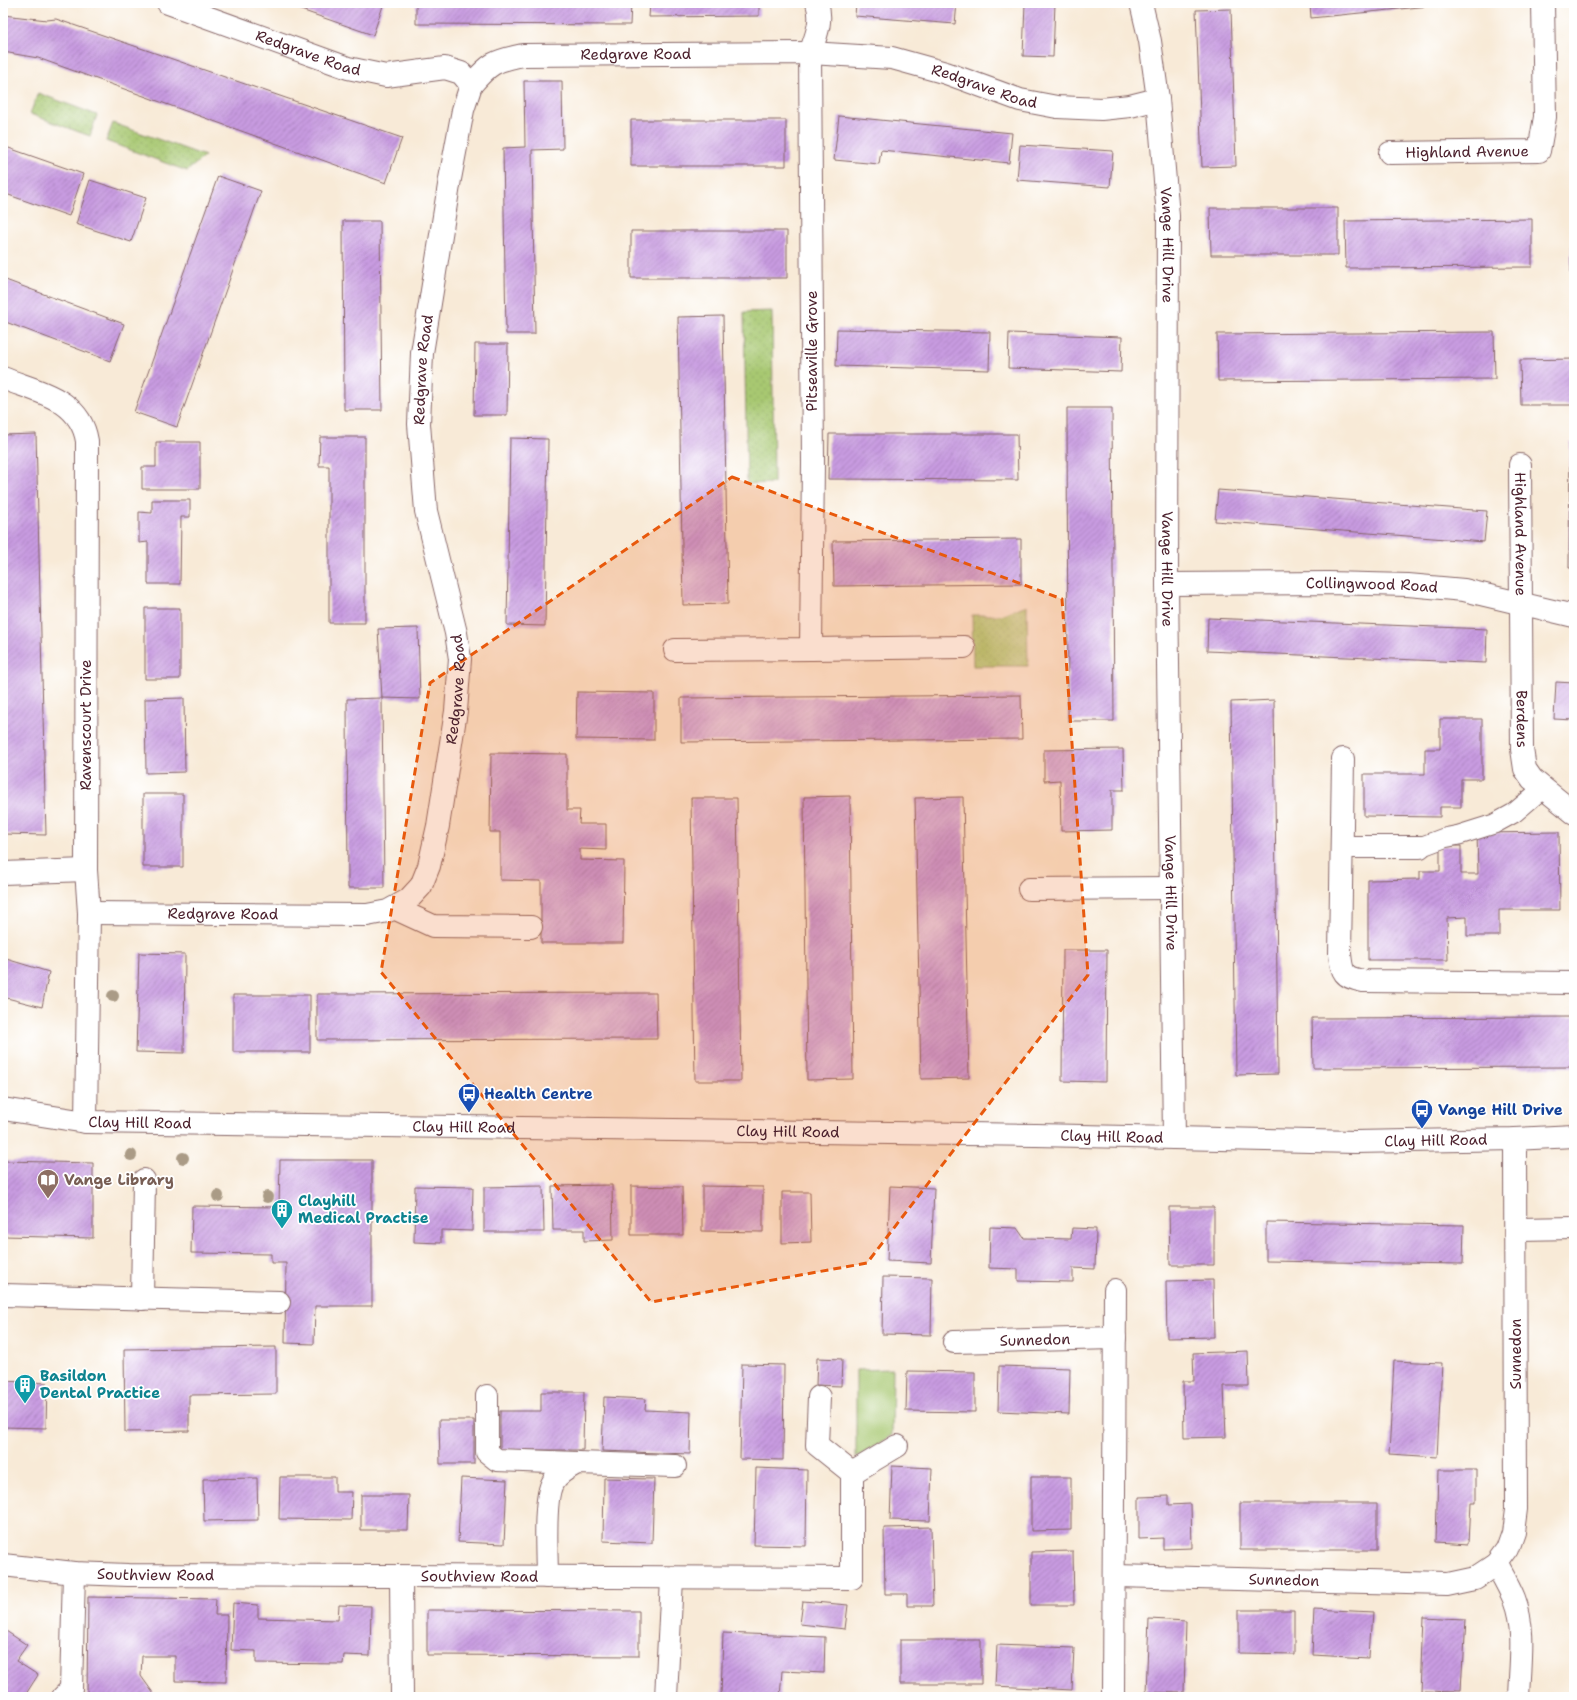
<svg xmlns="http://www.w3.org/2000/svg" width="1577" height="1700" viewBox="0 0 1577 1700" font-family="'Shantell Sans',sans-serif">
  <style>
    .grass { fill: url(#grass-dots); stroke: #78744e }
    .park { fill: #a7c871; stroke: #78744e }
    .building { fill: url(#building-hatch) }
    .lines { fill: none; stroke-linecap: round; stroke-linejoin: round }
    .lane-casing { stroke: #876667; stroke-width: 21 }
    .street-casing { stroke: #876667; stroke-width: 24 }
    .secondary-casing { stroke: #876667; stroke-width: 24 }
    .lane { stroke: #fff; stroke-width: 19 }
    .street { stroke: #fff; stroke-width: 22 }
    .secondary { stroke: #fff; stroke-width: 22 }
    .tree { fill: #aa9b86 }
    .marked { fill: #e8590c; fill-opacity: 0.2; stroke: #e8590c; stroke-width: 3; stroke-dasharray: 8 5; stroke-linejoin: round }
    .labels { text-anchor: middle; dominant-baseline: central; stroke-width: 3.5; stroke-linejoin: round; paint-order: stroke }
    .street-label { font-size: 15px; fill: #4a1f2b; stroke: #fff }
    .transit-label { font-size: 15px; font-weight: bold; fill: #164399; stroke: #fff; text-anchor: start }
    .education-label { font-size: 15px; font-weight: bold; fill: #785e54; stroke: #fff; text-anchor: start }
    .culture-label { font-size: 15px; font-weight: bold; fill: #0d838f; stroke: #fff; text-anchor: start }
  </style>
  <defs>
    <pattern id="grass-dots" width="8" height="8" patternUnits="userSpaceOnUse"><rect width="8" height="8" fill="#a7c871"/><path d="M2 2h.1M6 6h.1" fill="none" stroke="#91ab62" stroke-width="1.8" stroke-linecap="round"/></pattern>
    <pattern id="building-hatch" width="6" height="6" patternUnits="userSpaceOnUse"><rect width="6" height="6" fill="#c89be1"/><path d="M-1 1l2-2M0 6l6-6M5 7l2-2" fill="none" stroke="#a47eb7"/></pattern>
  </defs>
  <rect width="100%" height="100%" fill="#fff"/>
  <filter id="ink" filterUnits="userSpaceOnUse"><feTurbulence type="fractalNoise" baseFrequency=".025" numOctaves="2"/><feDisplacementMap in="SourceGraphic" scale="8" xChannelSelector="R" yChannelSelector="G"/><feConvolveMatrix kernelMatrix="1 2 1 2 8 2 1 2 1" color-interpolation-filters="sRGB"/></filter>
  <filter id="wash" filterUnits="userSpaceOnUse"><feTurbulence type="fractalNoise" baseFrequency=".012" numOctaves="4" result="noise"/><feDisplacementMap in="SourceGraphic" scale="16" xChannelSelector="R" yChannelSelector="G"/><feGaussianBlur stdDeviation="0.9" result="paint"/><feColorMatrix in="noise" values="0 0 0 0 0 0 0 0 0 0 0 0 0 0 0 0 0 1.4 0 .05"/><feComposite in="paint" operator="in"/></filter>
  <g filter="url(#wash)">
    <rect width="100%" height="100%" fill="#f8ead7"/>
    <path class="grass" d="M 38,93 L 97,115 L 90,136 L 30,114 Z
      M 113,123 L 205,156 L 187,171 L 106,141 Z
      M 772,311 L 774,483 L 747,484 L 744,312 Z
      M 1027,605 L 1028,666 L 973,666 L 972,615 L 1000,615 Z"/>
    <path class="park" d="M 893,1369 L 892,1435 L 856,1458 L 856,1370 Z"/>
    <g id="blocks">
      <path class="building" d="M 281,3 L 384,3 L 373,35 Z
        M 416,3 L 631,3 L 630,25 L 416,24 Z
        M 650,3 L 759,3 L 759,16 L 649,17 Z
        M 856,3 L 957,3 L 955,24 L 855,16 Z
        M 1025,3 L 1055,3 L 1053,57 L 1023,56 Z
        M 1310,3 L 1449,3 L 1449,4 L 1311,18 Z
        M 1231,9 L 1236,166 L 1202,167 L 1196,10 Z
        M 3,15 L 47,20 L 56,19 L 402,138 L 386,183 L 38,58 L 3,52 Z
        M 524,81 L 562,81 L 563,149 L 532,150 L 535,334 L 506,334 L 503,148 L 525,147 Z
        M 839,116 L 1012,133 L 1009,163 L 881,150 L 879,164 L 834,160 Z
        M 631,120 L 786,120 L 786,166 L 631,166 Z
        M 1020,145 L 1113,151 L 1110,187 L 1017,180 Z
        M 3,146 L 83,174 L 69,216 L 3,193 Z
        M 218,176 L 261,191 L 177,427 L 134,412 Z
        M 90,180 L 146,198 L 131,242 L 76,224 Z
        M 1210,208 L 1338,208 L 1338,255 L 1211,255 Z
        M 1532,219 L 1532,267 L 1346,268 L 1345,221 Z
        M 343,221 L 380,221 L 382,410 L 344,410 Z
        M 631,231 L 787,231 L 787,278 L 631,278 Z
        M 1571,246 L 1574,246 L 1574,293 L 1571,293 Z
        M 3,279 L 124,324 L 110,361 L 3,321 Z
        M 723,316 L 728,604 L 683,605 L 678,317 Z
        M 837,329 L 990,332 L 989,370 L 836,366 Z
        M 1494,332 L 1495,379 L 1218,381 L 1217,334 Z
        M 1009,333 L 1122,337 L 1121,372 L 1008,368 Z
        M 475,344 L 508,344 L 507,415 L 474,415 Z
        M 1574,359 L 1574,405 L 1521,405 L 1520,360 Z
        M 1067,408 L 1112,408 L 1114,721 L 1068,721 Z
        M 36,434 L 46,835 L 3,834 L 3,435 Z
        M 829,434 L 1017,434 L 1018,480 L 828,479 Z
        M 320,437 L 365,437 L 365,623 L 329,623 L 329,466 L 319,466 Z
        M 510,438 L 548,439 L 545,626 L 507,625 Z
        M 156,442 L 200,442 L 200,489 L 142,489 L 142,467 L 156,467 Z
        M 1570,443 L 1574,443 L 1574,568 L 1569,568 Z
        M 1218,490 L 1487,511 L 1484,542 L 1215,521 Z
        M 152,500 L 190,500 L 190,517 L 181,517 L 180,584 L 148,584 L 148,542 L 139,543 L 139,512 L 152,513 Z
        M 1021,539 L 1021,584 L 834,586 L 833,541 Z
        M 145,608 L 180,608 L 180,679 L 145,679 Z
        M 1208,618 L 1487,629 L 1486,663 L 1207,651 Z
        M 418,628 L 420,699 L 382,698 L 384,888 L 348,888 L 347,699 L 382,698 L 378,629 Z
        M 1556,682 L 1574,683 L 1574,720 L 1554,719 Z
        M 577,692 L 654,693 L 654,740 L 576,739 Z
        M 1021,695 L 1022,739 L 681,742 L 681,698 Z
        M 184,698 L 185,772 L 146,773 L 145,699 Z
        M 1274,700 L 1278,1074 L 1236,1075 L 1231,702 Z
        M 1440,719 L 1482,719 L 1482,779 L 1461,779 L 1461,807 L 1440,807 L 1440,817 L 1364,816 L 1364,774 L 1425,774 L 1425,749 L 1440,749 Z
        M 1123,749 L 1124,790 L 1112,790 L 1112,830 L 1061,831 L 1060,780 L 1044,781 L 1044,750 Z
        M 491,753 L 567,754 L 567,810 L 580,810 L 579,824 L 606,824 L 606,850 L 580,849 L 580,860 L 624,861 L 623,943 L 541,943 L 541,881 L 500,880 L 500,832 L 490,832 Z
        M 143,794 L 183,794 L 183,867 L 143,867 Z
        M 850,796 L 853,1079 L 807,1080 L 804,797 Z
        M 963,797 L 969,1078 L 921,1079 L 915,798 Z
        M 691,798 L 737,798 L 741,1081 L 695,1081 Z
        M 1559,832 L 1560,910 L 1499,910 L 1499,936 L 1467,936 L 1467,917 L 1447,918 L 1448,960 L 1368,960 L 1368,880 L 1420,879 L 1420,871 L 1440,871 L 1440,846 L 1461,846 L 1461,874 L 1478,874 L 1477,833 Z
        M 1063,950 L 1107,950 L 1106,1082 L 1062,1081 Z
        M 139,953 L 185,954 L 184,1053 L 136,1052 Z
        M 3,958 L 49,972 L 42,1007 L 3,997 Z
        M 656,993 L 657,1039 L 317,1040 L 317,994 Z
        M 233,995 L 310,995 L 310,1052 L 233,1052 Z
        M 1574,1017 L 1574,1067 L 1313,1068 L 1312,1018 Z
        M 280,1160 L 372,1160 L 372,1306 L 315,1306 L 314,1344 L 285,1343 L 286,1263 L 271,1263 L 271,1254 L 191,1253 L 192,1206 L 279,1207 Z
        M 3,1161 L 93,1163 L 93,1238 L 3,1236 Z
        M 612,1185 L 613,1240 L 584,1241 L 584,1230 L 553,1230 L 552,1186 Z
        M 415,1186 L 473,1187 L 472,1231 L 441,1230 L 441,1243 L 414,1242 Z
        M 543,1186 L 544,1232 L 484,1232 L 484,1187 Z
        M 631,1186 L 682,1187 L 683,1235 L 631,1235 Z
        M 702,1186 L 763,1187 L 763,1232 L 702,1231 Z
        M 890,1186 L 934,1188 L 931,1263 L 887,1261 Z
        M 782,1192 L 810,1192 L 811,1242 L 782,1243 Z
        M 1169,1207 L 1214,1207 L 1214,1265 L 1170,1265 Z
        M 1266,1222 L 1464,1225 L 1463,1264 L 1266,1261 Z
        M 990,1227 L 1017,1228 L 1024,1238 L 1071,1239 L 1072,1228 L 1096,1229 L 1095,1269 L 1073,1268 L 1073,1282 L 1018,1281 L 1018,1269 L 989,1268 Z
        M 883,1277 L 932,1278 L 931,1335 L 882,1334 Z
        M 1213,1280 L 1214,1337 L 1167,1338 L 1166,1281 Z
        M 276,1347 L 276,1394 L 189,1395 L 189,1431 L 125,1432 L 124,1349 Z
        M 1248,1351 L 1249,1386 L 1224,1386 L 1226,1437 L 1184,1438 L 1183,1381 L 1194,1381 L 1193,1353 Z
        M 817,1358 L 842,1359 L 841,1386 L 816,1385 Z
        M 1394,1361 L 1442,1363 L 1437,1457 L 1389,1454 Z
        M 742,1364 L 784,1365 L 783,1460 L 740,1459 Z
        M 999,1366 L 1070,1368 L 1069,1414 L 998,1411 Z
        M 907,1371 L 975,1372 L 975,1412 L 906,1411 Z
        M 3,1381 L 47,1383 L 46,1428 L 3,1427 Z
        M 541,1392 L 584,1392 L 583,1450 L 500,1450 L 500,1411 L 541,1411 Z
        M 604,1397 L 646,1399 L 645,1410 L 691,1412 L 690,1454 L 602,1451 Z
        M 439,1420 L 474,1420 L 474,1464 L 440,1464 Z
        M 892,1466 L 932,1468 L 930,1521 L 890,1520 Z
        M 756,1468 L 807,1470 L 806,1546 L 754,1545 Z
        M 1438,1470 L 1476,1470 L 1476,1502 L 1471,1502 L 1469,1544 L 1436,1542 Z
        M 280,1477 L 335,1477 L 335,1492 L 352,1492 L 351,1520 L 279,1519 Z
        M 1031,1477 L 1071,1477 L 1071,1530 L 1031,1531 Z
        M 257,1478 L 258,1520 L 204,1521 L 203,1479 Z
        M 461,1478 L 507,1480 L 504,1544 L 458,1542 Z
        M 604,1478 L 654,1479 L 652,1543 L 603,1541 Z
        M 361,1495 L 409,1495 L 408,1530 L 361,1530 Z
        M 1169,1496 L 1169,1505 L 1191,1504 L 1192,1548 L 1163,1549 L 1163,1538 L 1139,1539 L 1139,1497 Z
        M 1240,1503 L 1377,1503 L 1377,1550 L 1240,1550 Z
        M 931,1527 L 933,1606 L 907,1606 L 907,1594 L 885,1594 L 884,1528 Z
        M 1073,1551 L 1074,1605 L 1031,1605 L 1031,1552 Z
        M 88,1597 L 216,1599 L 215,1615 L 227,1615 L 226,1682 L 175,1681 L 175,1656 L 142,1656 L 141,1676 L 156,1697 L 87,1697 Z
        M 803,1601 L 848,1605 L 845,1629 L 800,1624 Z
        M 233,1603 L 258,1605 L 258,1618 L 338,1620 L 339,1605 L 371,1606 L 370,1656 L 344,1655 L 343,1664 L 256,1663 L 256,1651 L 231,1650 Z
        M 1314,1609 L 1372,1612 L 1369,1658 L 1312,1655 Z
        M 427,1610 L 639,1611 L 639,1656 L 427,1655 Z
        M 1239,1610 L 1294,1610 L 1294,1654 L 1239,1653 Z
        M 1423,1617 L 1465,1619 L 1461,1692 L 1420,1691 Z
        M 1149,1619 L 1186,1621 L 1184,1693 L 1146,1692 Z
        M 3,1629 L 27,1645 L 16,1661 L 38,1675 L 24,1697 L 7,1697 L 3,1695 Z
        M 723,1633 L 825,1637 L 824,1673 L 782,1671 L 780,1697 L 721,1697 Z
        M 900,1640 L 981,1640 L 981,1684 L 900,1684 Z
        M 997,1645 L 1074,1648 L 1072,1690 L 995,1686 Z"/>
    </g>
  </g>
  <g filter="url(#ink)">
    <use href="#blocks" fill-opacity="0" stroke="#876667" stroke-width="1"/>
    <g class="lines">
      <g class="lane-casing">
        <path id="lane" d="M 1420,847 L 1444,838 L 1459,835 L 1494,824 L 1514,813 L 1542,789"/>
      </g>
      <g class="street-casing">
        <g id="street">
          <path id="s1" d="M 168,3 L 348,68 L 386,76 L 445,68 L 461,73 L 471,85 C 490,63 494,61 523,55 L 810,53 L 892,58 L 946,73 L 1020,100 L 1057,107 L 1101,109 L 1130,106 L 1158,99"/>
          <path id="s2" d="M 1141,3 L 1150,41 L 1158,99 L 1168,216 L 1167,584 L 1174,1138"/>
          <path id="s3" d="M 1390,153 L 1539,151 L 1545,117 L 1543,3"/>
          <path d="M 3,378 C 37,392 80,398 87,441 L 86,870 L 89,913 L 86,1122"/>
          <path id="s4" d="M 1520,465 L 1522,749 L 1525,769 L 1532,779 L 1574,813"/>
          <path id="s5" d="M 1167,584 L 1328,583 L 1408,585 L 1464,590 L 1574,616"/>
          <path d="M 811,649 L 964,647"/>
          <path d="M 675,650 L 811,649 L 813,463 L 810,53 C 816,36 823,21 817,3"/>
          <path d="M 1343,759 L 1340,954 C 1342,973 1343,977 1363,981 L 1574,983"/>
          <path d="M 1342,847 L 1420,847"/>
          <path d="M 3,873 L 86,870"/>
          <path d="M 1029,889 L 1172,888"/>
          <path d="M 394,908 L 433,926 L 531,927"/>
          <path id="s6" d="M 89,913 L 367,915 L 388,911 L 408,900 L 421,886 L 429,866 L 438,826 L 456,711 L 460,659 L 456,633 L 426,511 L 419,424 L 422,353 L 450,179 L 463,110 L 471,85"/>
          <path d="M 1517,1229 L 1574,1228"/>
          <path d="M 3,1295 L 279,1302"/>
          <path d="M 142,1299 L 144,1180"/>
          <path id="s7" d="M 954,1342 L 1115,1338"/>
          <path d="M 487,1396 L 487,1452 L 497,1460 L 577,1463"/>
          <path d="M 852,1473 L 897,1446"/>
          <path d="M 1496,1564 C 1502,1575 1509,1587 1514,1599 C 1526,1629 1520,1666 1519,1697"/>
          <path id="s8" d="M 3,1565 L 74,1573 L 128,1575 L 852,1578 L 852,1473 L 817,1445 L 819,1397"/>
          <path id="s9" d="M 1115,1576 L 1447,1584 L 1475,1578 L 1496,1564 L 1507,1549 L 1513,1532 L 1516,1509 L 1515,1139"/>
          <path d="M 401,1577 L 402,1697"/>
          <path d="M 547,1577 C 547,1556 543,1498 553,1482 C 558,1473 568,1468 577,1463 L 675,1466"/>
          <path d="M 63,1697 L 71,1689 L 74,1573"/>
          <path d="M 666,1697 L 672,1579"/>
          <path d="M 1113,1697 L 1115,1290"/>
        </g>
      </g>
      <g class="secondary-casing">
        <g id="secondary">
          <path id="s10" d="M 3,1109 L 86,1122 L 1036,1135 L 1355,1142 L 1515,1139 L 1574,1136"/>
        </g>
      </g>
      <use href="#lane" class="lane"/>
      <use href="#street" class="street"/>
      <use href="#secondary" class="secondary"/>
    </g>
    <g class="tree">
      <circle cx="113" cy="996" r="6"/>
      <circle cx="131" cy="1155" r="6"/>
      <circle cx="183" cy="1158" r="6"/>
      <circle cx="218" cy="1196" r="6"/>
      <circle cx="267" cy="1197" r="6"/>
    </g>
  </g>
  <path class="marked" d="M 732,477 L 1062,599 L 1088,975 L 867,1263 L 651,1302 L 381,972 L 430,683 Z"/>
  <defs>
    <g id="bus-pin" transform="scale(1.15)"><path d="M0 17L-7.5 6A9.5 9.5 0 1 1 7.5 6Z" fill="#1a4fb4" stroke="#fff"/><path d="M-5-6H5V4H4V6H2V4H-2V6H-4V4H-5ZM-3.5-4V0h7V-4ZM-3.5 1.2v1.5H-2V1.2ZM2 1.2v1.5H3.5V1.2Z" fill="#fff"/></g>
    <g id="library-pin" transform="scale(1.15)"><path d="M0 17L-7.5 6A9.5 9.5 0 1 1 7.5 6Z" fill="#8d6e63" stroke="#fff"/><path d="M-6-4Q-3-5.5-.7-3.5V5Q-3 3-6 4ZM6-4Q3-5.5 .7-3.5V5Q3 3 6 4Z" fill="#fff"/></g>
    <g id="building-pin" transform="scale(1.15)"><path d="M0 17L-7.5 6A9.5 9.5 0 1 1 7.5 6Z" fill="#0f9aa8" stroke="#fff"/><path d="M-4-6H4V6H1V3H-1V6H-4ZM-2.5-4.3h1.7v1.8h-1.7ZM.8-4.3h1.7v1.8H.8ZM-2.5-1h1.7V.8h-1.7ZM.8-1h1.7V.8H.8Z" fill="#fff"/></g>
  </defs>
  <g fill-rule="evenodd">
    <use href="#bus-pin" x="469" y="1094"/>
    <use href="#bus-pin" x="1422" y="1110"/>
    <use href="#library-pin" x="48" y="1180"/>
    <use href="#building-pin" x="282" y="1210"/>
    <use href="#building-pin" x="25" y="1385"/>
  </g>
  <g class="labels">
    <g class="street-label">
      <text stroke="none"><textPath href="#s1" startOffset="149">Redgrave Road</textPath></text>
      <text stroke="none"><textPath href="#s1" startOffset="497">Redgrave Road</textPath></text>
      <text stroke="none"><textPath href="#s1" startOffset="850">Redgrave Road</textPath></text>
      <text stroke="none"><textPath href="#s3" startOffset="77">Highland Avenue</textPath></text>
      <text stroke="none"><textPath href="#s2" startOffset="244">Vange Hill Drive</textPath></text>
      <text transform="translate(812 351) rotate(-90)">Pitseaville Grove</text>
      <text stroke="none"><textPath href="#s6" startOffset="866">Redgrave Road</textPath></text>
      <text stroke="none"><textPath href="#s4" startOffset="69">Highland Avenue</textPath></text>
      <text stroke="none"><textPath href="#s2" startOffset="568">Vange Hill Drive</textPath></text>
      <text stroke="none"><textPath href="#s5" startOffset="205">Collingwood Road</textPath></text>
      <text stroke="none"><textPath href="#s6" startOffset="542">Redgrave Road</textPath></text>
      <text stroke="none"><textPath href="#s4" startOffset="254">Berdens</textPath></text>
      <text transform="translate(86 725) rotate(-90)">Ravenscourt Drive</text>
      <text stroke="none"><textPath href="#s2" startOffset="892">Vange Hill Drive</textPath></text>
      <text stroke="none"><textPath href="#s6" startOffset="134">Redgrave Road</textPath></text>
      <text stroke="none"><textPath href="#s10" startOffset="138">Clay Hill Road</textPath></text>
      <text stroke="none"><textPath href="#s10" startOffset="462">Clay Hill Road</textPath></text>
      <text stroke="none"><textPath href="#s10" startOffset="786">Clay Hill Road</textPath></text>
      <text stroke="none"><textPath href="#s10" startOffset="1110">Clay Hill Road</textPath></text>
      <text stroke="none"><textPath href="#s10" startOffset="1434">Clay Hill Road</textPath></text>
      <text stroke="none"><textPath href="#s7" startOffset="81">Sunnedon</textPath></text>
      <text transform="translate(1516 1354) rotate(-90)">Sunnedon</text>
      <text stroke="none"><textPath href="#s8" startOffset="153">Southview Road</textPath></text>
      <text stroke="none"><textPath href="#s8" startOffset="477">Southview Road</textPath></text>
      <text stroke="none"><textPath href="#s9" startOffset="169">Sunnedon</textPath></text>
    </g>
    <g class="transit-label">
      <text x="484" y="1094">Health Centre</text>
      <text x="1438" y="1110">Vange Hill Drive</text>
    </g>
    <g class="education-label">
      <text x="64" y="1180">Vange Library</text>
    </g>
    <g class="culture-label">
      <text x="298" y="1201">Clayhill<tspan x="298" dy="17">Medical Practise</tspan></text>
      <text x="40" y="1376">Basildon<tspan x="40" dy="17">Dental Practice</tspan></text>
    </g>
  </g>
  <rect width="1577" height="1700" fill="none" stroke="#fff" stroke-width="16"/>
</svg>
